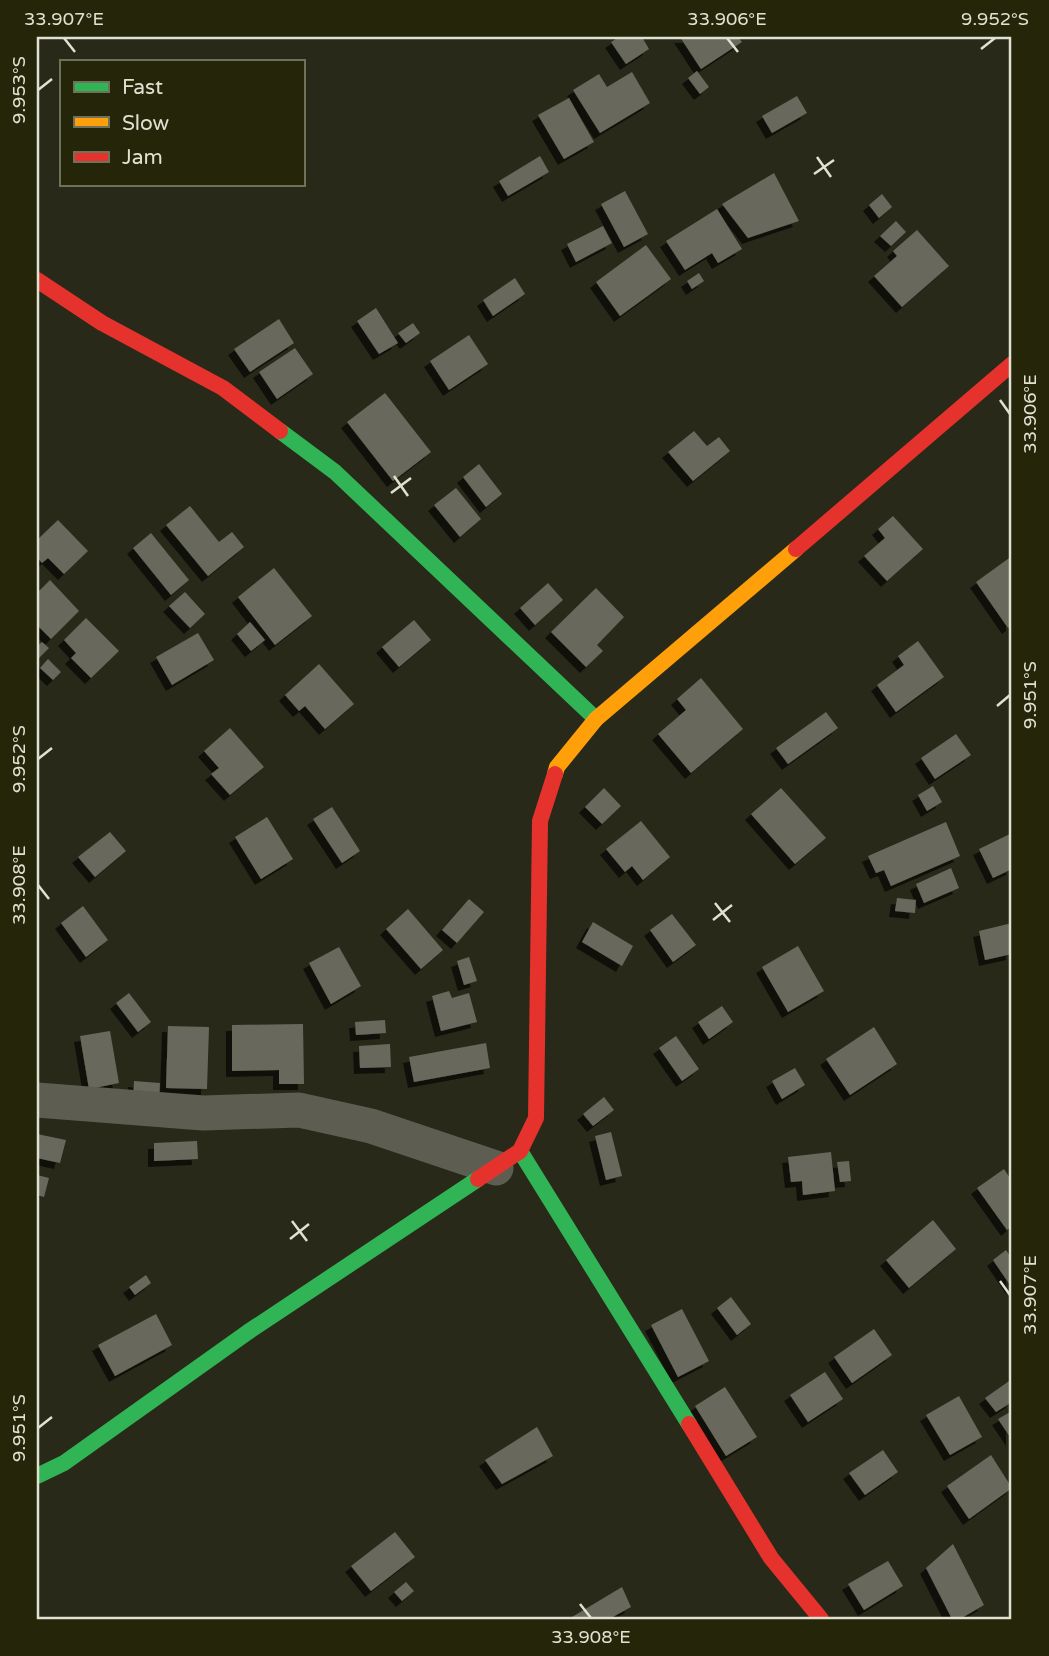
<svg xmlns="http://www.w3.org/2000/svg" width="1049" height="1656" viewBox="0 0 1049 1656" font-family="'Varela Round',sans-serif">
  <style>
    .building { fill: #68695b; filter: url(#shadow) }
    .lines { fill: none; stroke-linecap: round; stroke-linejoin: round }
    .street { stroke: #5d5d52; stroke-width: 35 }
    .fast { stroke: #30b455; stroke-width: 16 }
    .slow { stroke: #ff9f0a; stroke-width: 16 }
    .jam { stroke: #e5322d; stroke-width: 16 }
    .ticks { fill: none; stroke: #e0e2d1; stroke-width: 2.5 }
    .neatline { fill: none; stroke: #e0e2d1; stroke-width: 2.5 }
    .ticks-label { font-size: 18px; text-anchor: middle; fill: #e0e2d1 }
  </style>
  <defs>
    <filter id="shadow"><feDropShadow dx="-6" dy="6" stdDeviation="0" flood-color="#0009"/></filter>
  </defs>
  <rect width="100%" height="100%" fill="#282919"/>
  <path class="building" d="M 619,37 L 642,37 L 649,49 L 626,64 L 611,42 Z
    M 680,37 L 738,37 L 742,42 L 701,69 Z
    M 697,71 L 709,87 L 700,94 L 688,78 Z
    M 632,72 L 650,103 L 600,133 L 573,90 L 599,74 L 607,87 Z
    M 797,96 L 807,113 L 772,133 L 762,116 Z
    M 569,98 L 594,142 L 564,159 L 538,115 Z
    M 540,156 L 549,172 L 508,196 L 499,181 Z
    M 774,173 L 799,221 L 748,238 L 722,204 Z
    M 625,191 L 648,234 L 624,247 L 601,204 Z
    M 882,194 L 892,207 L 879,218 L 869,205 Z
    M 717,209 L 742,249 L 718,263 L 712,253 L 685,270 L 666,241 Z
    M 896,221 L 906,232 L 891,246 L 880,236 Z
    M 603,226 L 612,243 L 576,262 L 567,244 Z
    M 917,230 L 949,266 L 902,307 L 874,276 L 897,256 L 893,251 Z
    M 646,245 L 671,279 L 620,316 L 596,282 Z
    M 699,273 L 704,281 L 692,289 L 687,281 Z
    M 515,278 L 525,294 L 493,316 L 483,300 Z
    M 376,308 L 398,343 L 379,354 L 357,321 Z
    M 279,319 L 294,343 L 250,372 L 234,349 Z
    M 413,323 L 420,333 L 406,343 L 398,333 Z
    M 469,335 L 488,364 L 449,390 L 430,361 Z
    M 295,348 L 313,374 L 277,399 L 259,372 Z
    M 385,393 L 431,452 L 393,481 L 347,422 Z
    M 694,431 L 707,446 L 719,437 L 730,451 L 693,481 L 668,452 Z
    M 479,464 L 502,494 L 486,507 L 463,477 Z
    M 456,488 L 481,519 L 460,537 L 434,505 Z
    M 190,506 L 219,542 L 232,532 L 244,547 L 208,576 L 166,525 Z
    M 893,516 L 923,549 L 887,581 L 864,556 L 885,538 L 878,529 Z
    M 58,520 L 88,551 L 64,574 L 48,558 L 42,563 L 37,557 L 37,540 Z
    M 151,533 L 189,580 L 171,595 L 133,548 Z
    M 1012,556 L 1012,625 L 1008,628 L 976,582 Z
    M 274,568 L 312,616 L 275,645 L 238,597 Z
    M 50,580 L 79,611 L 51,639 L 37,625 L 37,593 Z
    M 548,583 L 563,600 L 535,625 L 520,608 Z
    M 596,588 L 624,617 L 597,645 L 603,651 L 586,667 L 551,632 Z
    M 185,592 L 205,614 L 190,628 L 169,606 Z
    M 86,618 L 119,651 L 91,678 L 71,658 L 76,653 L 64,640 Z
    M 414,620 L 431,640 L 399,667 L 382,647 Z
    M 250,622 L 265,640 L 251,651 L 237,634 Z
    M 198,633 L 214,660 L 172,685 L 156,657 Z
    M 918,641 L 944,677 L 896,712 L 877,685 L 904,665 L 898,656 Z
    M 42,642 L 49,648 L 39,658 L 37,646 Z
    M 48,659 L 61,672 L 53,680 L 40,668 Z
    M 319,664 L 354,704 L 325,729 L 305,706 L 299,711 L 285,695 Z
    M 701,678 L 743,729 L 691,773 L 658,734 L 686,710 L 677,699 Z
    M 826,712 L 838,728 L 788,764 L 776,748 Z
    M 230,728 L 264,767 L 230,795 L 211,774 L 219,768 L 204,751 Z
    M 956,734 L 971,755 L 935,779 L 921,758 Z
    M 933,786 L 942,802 L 927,811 L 918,795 Z
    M 604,788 L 621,806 L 602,824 L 585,807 Z
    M 781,788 L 826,838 L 795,864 L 751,814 Z
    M 332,807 L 360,851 L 342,863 L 313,819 Z
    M 267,817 L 293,859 L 261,879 L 235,837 Z
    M 641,821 L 670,857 L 643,880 L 632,866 L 625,872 L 606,849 Z
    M 946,822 L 960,856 L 891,886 L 884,870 L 876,873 L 868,856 Z
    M 110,832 L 126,851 L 95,877 L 78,857 Z
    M 1012,833 L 1012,869 L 993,878 L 979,849 Z
    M 951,868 L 959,888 L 924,903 L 916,884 Z
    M 897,898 L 916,900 L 915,913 L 895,911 Z
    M 469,899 L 484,912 L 457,943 L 442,930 Z
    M 83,906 L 108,940 L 86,957 L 61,923 Z
    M 408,909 L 443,950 L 421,969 L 386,929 Z
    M 672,914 L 696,945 L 673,962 L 650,930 Z
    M 593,922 L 633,946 L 622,966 L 582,942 Z
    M 1012,923 L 1012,954 L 985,960 L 979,931 Z
    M 798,946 L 824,991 L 788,1012 L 762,967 Z
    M 339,947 L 361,986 L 331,1004 L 309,963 Z
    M 469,957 L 477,981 L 464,985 L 457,961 Z
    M 449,991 L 452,998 L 469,993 L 477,1022 L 441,1031 L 432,996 Z
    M 129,993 L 151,1022 L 138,1032 L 116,1003 Z
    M 722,1006 L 733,1022 L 709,1039 L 698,1022 Z
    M 385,1020 L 386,1033 L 356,1035 L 355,1022 Z
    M 303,1024 L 304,1084 L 279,1084 L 279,1070 L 232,1071 L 232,1025 Z
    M 168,1026 L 209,1027 L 207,1089 L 166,1088 Z
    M 874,1027 L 897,1064 L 850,1095 L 826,1059 Z
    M 110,1031 L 119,1083 L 89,1089 L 80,1036 Z
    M 676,1036 L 699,1069 L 682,1081 L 659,1048 Z
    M 486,1043 L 490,1068 L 414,1082 L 409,1057 Z
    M 390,1044 L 391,1067 L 360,1068 L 359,1046 Z
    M 795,1068 L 805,1085 L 782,1099 L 772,1081 Z
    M 134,1081 L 160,1083 L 159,1104 L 133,1103 Z
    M 604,1097 L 614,1110 L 593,1126 L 583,1114 Z
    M 611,1132 L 622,1176 L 606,1180 L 595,1136 Z
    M 37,1134 L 66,1140 L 60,1163 L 37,1158 Z
    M 197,1141 L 198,1159 L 154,1161 L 154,1143 Z
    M 831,1152 L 835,1191 L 803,1195 L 802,1181 L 791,1182 L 788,1157 Z
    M 849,1161 L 851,1181 L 840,1182 L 837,1162 Z
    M 1004,1169 L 1012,1181 L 1012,1226 L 1007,1230 L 977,1188 Z
    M 37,1175 L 49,1178 L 44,1197 L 37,1195 Z
    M 933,1220 L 956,1249 L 909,1288 L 886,1260 Z
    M 1006,1250 L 1012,1259 L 1012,1288 L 993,1260 Z
    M 146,1275 L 151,1283 L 135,1295 L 129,1287 Z
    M 731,1297 L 751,1324 L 737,1335 L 717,1308 Z
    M 682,1309 L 709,1361 L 678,1377 L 651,1325 Z
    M 156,1314 L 172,1345 L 115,1376 L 98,1345 Z
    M 874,1329 L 892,1355 L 852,1383 L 834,1357 Z
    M 825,1372 L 843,1399 L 808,1422 L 790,1395 Z
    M 1012,1379 L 1012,1402 L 996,1412 L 985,1398 Z
    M 725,1387 L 757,1437 L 726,1456 L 695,1406 Z
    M 959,1396 L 982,1437 L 950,1455 L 926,1415 Z
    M 1012,1411 L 1012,1440 L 998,1419 Z
    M 537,1427 L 553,1456 L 502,1484 L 485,1460 Z
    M 883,1450 L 898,1472 L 865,1495 L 849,1473 Z
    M 991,1455 L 1012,1488 L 969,1519 L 947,1486 Z
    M 395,1532 L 415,1557 L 371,1591 L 351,1566 Z
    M 953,1544 L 984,1605 L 960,1619 L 952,1619 L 926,1568 Z
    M 888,1561 L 903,1586 L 864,1610 L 848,1584 Z
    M 406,1582 L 414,1591 L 402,1601 L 394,1592 Z
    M 622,1587 L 631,1607 L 609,1619 L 574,1619 L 572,1617 Z"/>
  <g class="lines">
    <path class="street" d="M 37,1100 L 203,1113 L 299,1110 L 371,1126 L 496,1168"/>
    <path class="fast" d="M 280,431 L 335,472 L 596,719
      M 520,1151 L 689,1424
      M 37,1476 L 64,1463 L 248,1332 L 478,1179"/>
    <path class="slow" d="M 555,774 L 557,767 L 596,719 L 796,549"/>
    <path class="jam" d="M 37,280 L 102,323 L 223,388 L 280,431
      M 796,549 L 1012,364
      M 478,1179 L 520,1151 L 536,1118 L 540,821 L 555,774
      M 689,1424 L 771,1558 L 821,1619"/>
  </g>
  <path class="ticks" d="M 64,38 L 75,52M 727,38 L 738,52M 981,49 L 995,38M 38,90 L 52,79M 817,157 L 831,177M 814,174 L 834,160M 1000,400 L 1010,414M 394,476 L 408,496M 391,493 L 411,478M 997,706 L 1010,695M 38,759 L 52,748M 38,885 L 49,899M 715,903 L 730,922M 713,920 L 732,905M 292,1221 L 307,1241M 290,1239 L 309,1224M 1000,1281 L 1010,1295M 38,1428 L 52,1417M 580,1604 L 591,1618"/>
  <rect width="1049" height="1656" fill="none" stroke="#242509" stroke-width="77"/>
  <rect x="60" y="60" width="245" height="126" fill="#242509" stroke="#6f7159" stroke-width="2"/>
  <rect x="74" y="82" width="35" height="10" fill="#30b455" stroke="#6f7159" stroke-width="2"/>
  <text x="122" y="94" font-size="21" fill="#e0e2d1">Fast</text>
  <rect x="74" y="117" width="35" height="10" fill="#ff9f0a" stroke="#6f7159" stroke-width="2"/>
  <text x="122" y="130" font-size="21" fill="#e0e2d1">Slow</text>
  <rect x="74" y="152" width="35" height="10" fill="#e5322d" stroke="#6f7159" stroke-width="2"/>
  <text x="122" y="164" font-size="21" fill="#e0e2d1">Jam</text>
  <rect x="38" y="38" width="972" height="1580" class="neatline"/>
  <g class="ticks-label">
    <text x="64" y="25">33.907°E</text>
    <text x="727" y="25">33.906°E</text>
    <text x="995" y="25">9.952°S</text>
    <text transform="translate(19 90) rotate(-90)" y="6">9.953°S</text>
    <text transform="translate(1030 414) rotate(-90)" y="6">33.906°E</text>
    <text transform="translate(1030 695) rotate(-90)" y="6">9.951°S</text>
    <text transform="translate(19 759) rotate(-90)" y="6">9.952°S</text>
    <text transform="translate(19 885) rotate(-90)" y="6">33.908°E</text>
    <text transform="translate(1030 1295) rotate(-90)" y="6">33.907°E</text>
    <text transform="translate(19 1428) rotate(-90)" y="6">9.951°S</text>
    <text x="591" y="1643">33.908°E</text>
  </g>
</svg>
